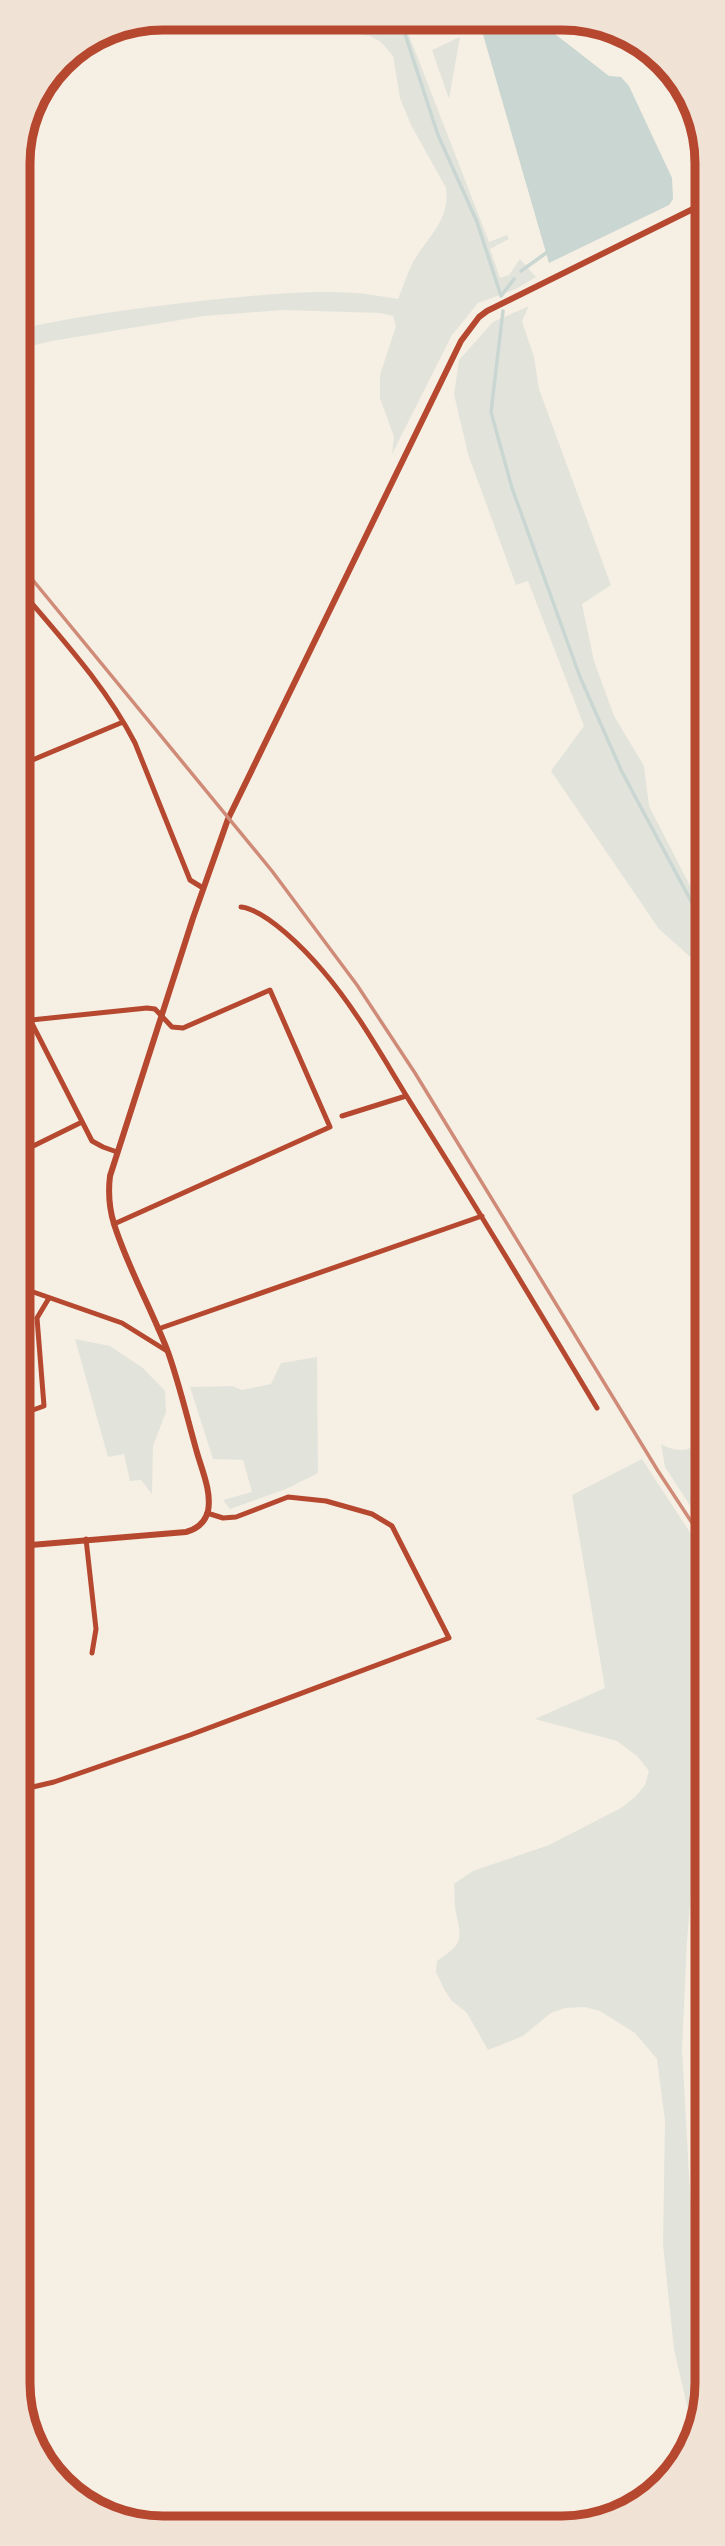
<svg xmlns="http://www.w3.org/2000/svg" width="725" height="2546" viewBox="0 0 725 2546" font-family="Literata,serif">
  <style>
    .green { fill: #e2e4dc }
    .water { fill: #c9d6d2 }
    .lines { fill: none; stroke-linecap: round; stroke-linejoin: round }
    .stream { stroke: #c9d6d2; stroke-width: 3.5 }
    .minor { stroke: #b5482f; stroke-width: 5 }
    .tertiary { stroke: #b5482f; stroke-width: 6 }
    .motorway { stroke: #b5482f; stroke-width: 10 }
    .rail { stroke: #cf8b77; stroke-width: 3.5 }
    .rim { fill: none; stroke: #b5482f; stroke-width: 9 }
  </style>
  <rect width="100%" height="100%" fill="#f6efe4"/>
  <path class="green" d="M 289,18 L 425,19 L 407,30 L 489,242 L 507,235 L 509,239 L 490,249 L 500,278 L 509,275 L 520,259 L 536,277 L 516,289 L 478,303 L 452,335 L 392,454 L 394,437 L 380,398 L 380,375 L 396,326 L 393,316 L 380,313 L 283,310 L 204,316 L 52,341 L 18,349 L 18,329 C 88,314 158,305 229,298 C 270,294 314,290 356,293 C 370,294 384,297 398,299 C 403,287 407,274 413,262 C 428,236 450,221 446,188 L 411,125 L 400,98 L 393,56 L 381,42 L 370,36 L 320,28 Z
    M 460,37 L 449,99 L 432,50 Z
    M 529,306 L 522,321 L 534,357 L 539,389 L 611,585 L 582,604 L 594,661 L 614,716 L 644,766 L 649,806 L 706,917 L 706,971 L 659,929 L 551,771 L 584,726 L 528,581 L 516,585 L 468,454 L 454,394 L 459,360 L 493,322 Z
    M 75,1339 L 110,1346 L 143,1368 L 165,1391 L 166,1412 L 153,1446 L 152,1494 L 141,1480 L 130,1481 L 124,1454 L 108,1457 Z
    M 317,1357 L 318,1473 L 286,1489 L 230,1509 L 223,1500 L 252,1492 L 243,1460 L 213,1459 L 190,1387 L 233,1386 L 242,1390 L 271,1384 L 281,1363 Z
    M 706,1438 L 706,1530 L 665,1467 L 661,1444 C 679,1454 691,1451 706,1438 Z
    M 642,1459 L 706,1557 L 707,1735 L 701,1768 L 687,1942 L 682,2049 L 692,2228 L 707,2340 L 707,2392 L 692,2428 L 674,2349 L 663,2244 L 665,2121 L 657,2059 L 635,2033 L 600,2011 L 585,2007 L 565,2008 L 551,2013 L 523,2036 L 488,2050 L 467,2013 L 451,2000 L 444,1989 L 436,1972 L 437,1961 C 461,1944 463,1942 456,1913 C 454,1904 455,1894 454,1884 L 473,1871 L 549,1845 L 621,1808 L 635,1797 L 645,1785 L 649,1771 L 637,1756 L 617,1741 L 535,1719 L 605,1688 L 572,1495 Z"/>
  <path class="water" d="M 484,20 L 537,20 L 609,76 L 621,77 L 629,86 L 672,178 L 673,199 L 669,205 L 549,263 L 480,24 Z"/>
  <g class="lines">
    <path class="stream" d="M 404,31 L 438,135 L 477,222 L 501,296
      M 521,271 L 546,253
      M 501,296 L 514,279
      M 503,311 L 491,412 L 512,488 L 580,677 L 622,772 L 706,929"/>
    <path class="minor" d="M 18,587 C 60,637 105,685 135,743 L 190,880 L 203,888
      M 18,766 L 123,722
      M 241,907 C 267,910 306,951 323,971 C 359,1013 385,1062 414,1108 C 477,1207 537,1308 597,1408
      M 19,998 L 92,1141 L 103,1147 L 117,1152
      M 19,1026 L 31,1020 L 147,1008 L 155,1009 L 172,1027 L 183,1028 L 270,990 L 330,1127 L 114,1224
      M 342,1116 L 406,1096
      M 19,1153 L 82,1122
      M 19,1287 L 122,1323 L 167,1351
      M 19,1295 L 31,1290
      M 158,1329 L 482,1216
      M 19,1415 L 44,1406 L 37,1318 L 49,1298
      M 86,1539 L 96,1629 L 92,1653
      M 20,1790 L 54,1782 L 190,1735 L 449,1638 L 392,1526 L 372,1514 L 326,1501 L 288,1497 L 236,1517 L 223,1518 L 207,1513"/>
    <path class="tertiary" d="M 19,1546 L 186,1532 C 197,1529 205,1523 208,1511 C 212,1491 201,1468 196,1449 C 187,1417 179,1383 168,1352 C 151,1308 128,1268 114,1224 C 109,1208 108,1193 110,1176 L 193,918 L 228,819 L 461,341 L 479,317 L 487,311 L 705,203
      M 20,2044 C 30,2100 26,2152 20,2208"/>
    <path class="motorway" d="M 707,1867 C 696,1981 697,2097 707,2211"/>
    <path class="rail" d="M 18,562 L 272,871 L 357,985 L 415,1073 L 658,1471 L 706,1544"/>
  </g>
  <path d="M0 0H725V2546H0ZM163 30H562A133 133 0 0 1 695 163V2383A133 133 0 0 1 562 2516H163A133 133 0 0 1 30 2383V163A133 133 0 0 1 163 30Z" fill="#f1e2d6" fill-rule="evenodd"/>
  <path class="rim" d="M163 30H562A133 133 0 0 1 695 163V2383A133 133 0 0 1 562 2516H163A133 133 0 0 1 30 2383V163A133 133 0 0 1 163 30Z"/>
</svg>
